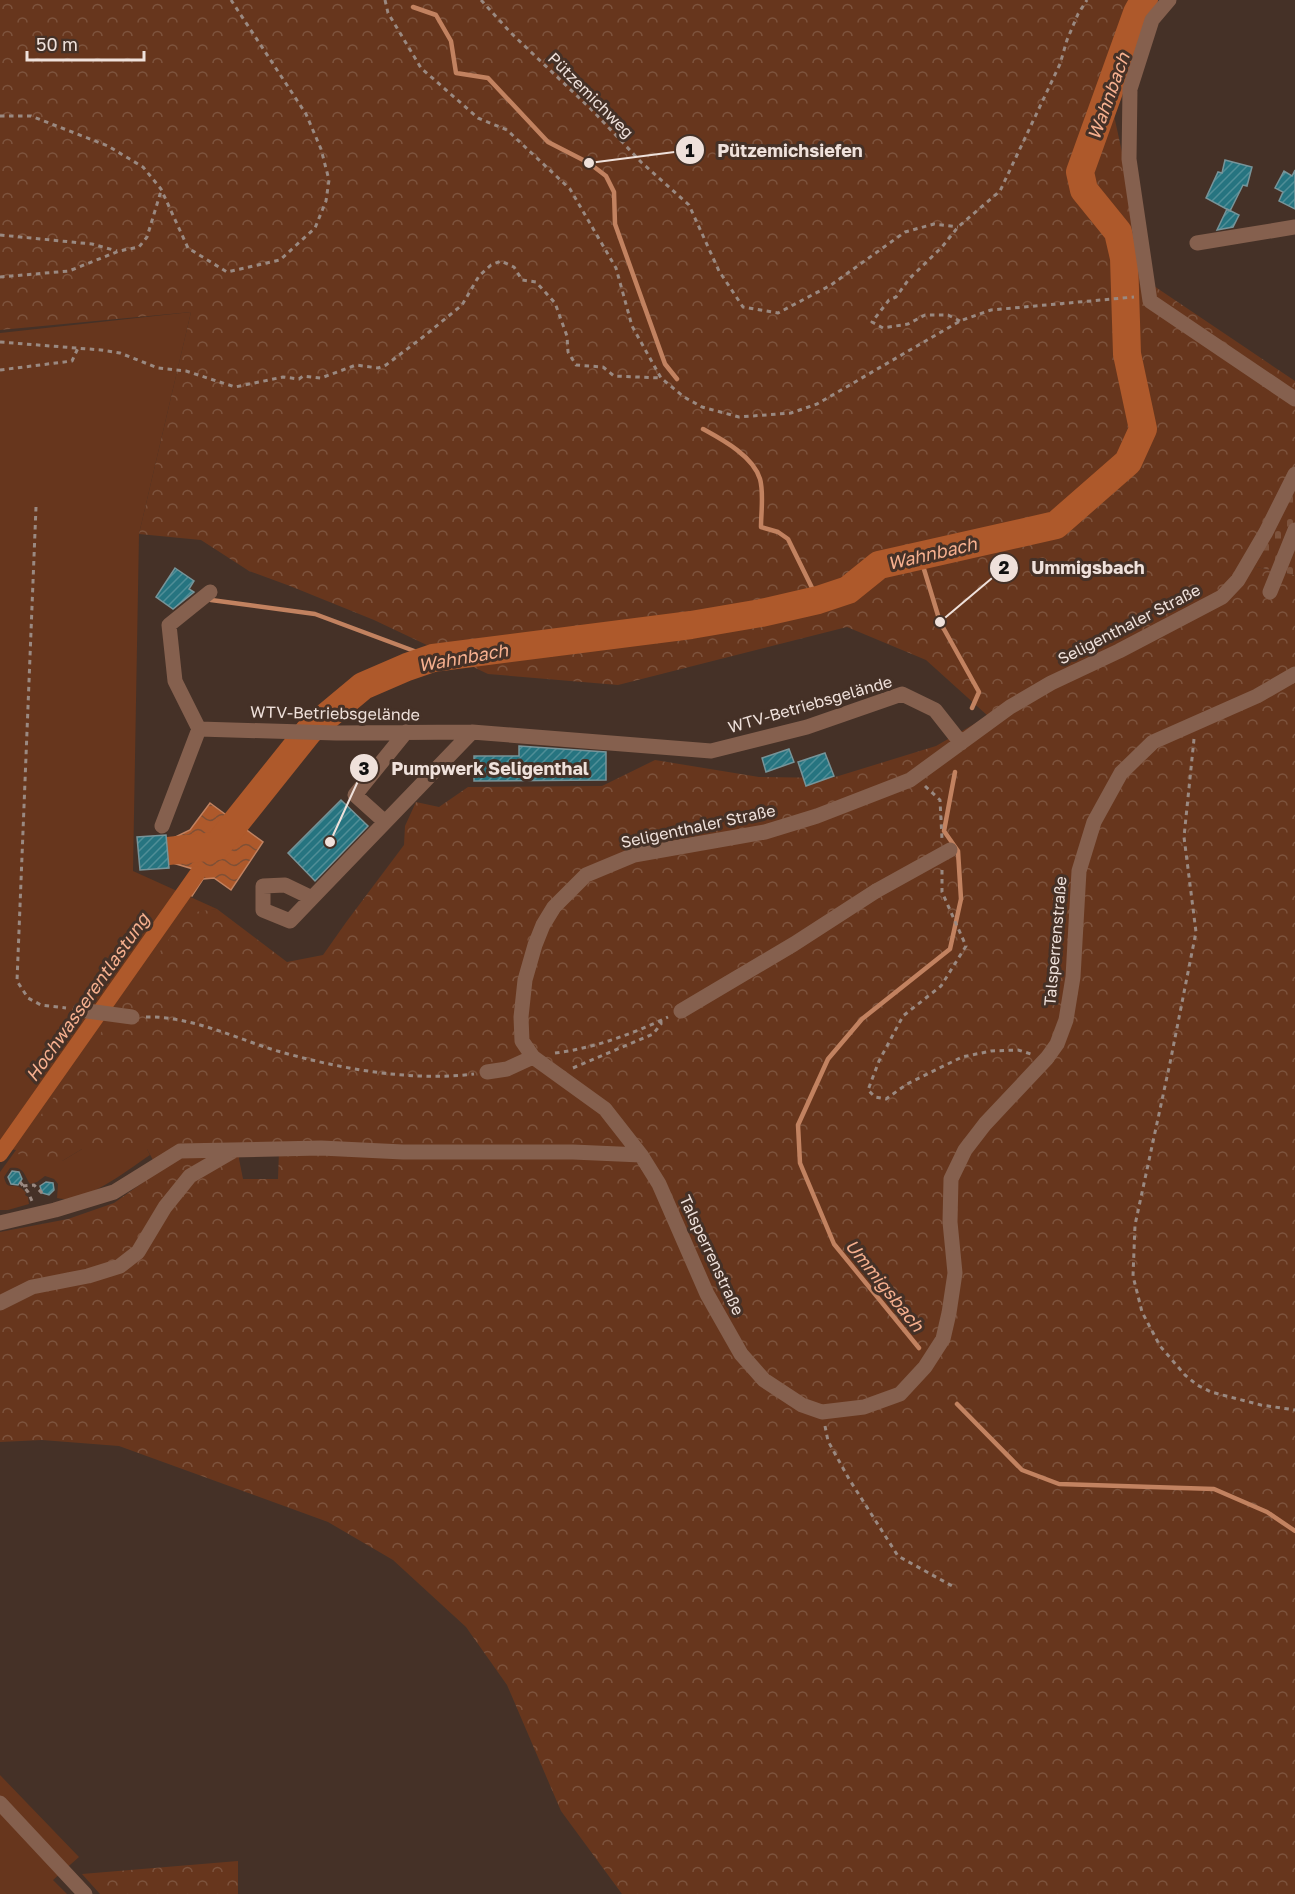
<svg xmlns="http://www.w3.org/2000/svg" width="1295" height="1894" viewBox="0 0 1295 1894" font-family="'Golos Text',sans-serif">
  <style>
    .green { fill: #67361d }
    .forest { fill: url(#forest-crowns); fill-rule: evenodd }
    .cemetery { fill: url(#cemetery-stones) }
    .water { fill: url(#water-waves); stroke: #c28260; stroke-width: 1.5 }
    .lines { fill: none; stroke-linecap: round; stroke-linejoin: round }
    .stream { stroke: #c28260; stroke-width: 4.5 }
    .canal { stroke: #ae592b; stroke-width: 16 }
    .river { stroke: #ae592b; stroke-width: 28 }
    .building { fill: url(#building-hatch); stroke: #779499; stroke-width: 1.5 }
    .path { stroke: #9a8981; stroke-width: 3; stroke-dasharray: 4.5 4.5; stroke-linecap: butt }
    .minor { stroke: #85604e; stroke-width: 15 }
    .minor-bridge { stroke: #85604e; stroke-width: 15 }
    .labels { text-anchor: middle; dominant-baseline: central; stroke-width: 6; stroke-linejoin: round; paint-order: stroke }
    .street-label { font-size: 16px; fill: #efe1db; stroke: #453127 }
    .water-label { font-size: 18px; font-style: italic; fill: #f6b08f; stroke: #453127 }
    .leader { fill: none; stroke: #efe1db; stroke-width: 2 }
    .callout-dot { fill: #efe1db; stroke: #453127; stroke-width: 2 }
    .mark-label { font-size: 18px; text-anchor: middle; font-weight: bold; fill: #111 }
    .callout-label { font-size: 18px; text-anchor: middle; font-weight: bold; fill: #efe1db; stroke: #453127; stroke-width: 6; stroke-linejoin: round; paint-order: stroke }
  </style>
  <defs>
    <pattern id="forest-crowns" width="20" height="18" patternUnits="userSpaceOnUse" patternTransform="scale(1.5)"><rect width="20" height="18" fill="#67361d"/><path d="M2 6a3 3 0 1 1 6 0M12 15a3 3 0 1 1 6 0" fill="none" stroke="#7d533d"/></pattern>
    <pattern id="cemetery-stones" width="16" height="16" patternUnits="userSpaceOnUse" patternTransform="scale(1.5)"><rect width="16" height="16" fill="#67361d"/><path d="M2 7V4a2 2 0 0 1 4 0v3zM10 15v-3a2 2 0 0 1 4 0v3z" fill="#7d533d"/></pattern>
    <pattern id="water-waves" width="16" height="10" patternUnits="userSpaceOnUse" patternTransform="scale(1.5)"><rect width="16" height="10" fill="#ae592b"/><path d="M0 5q4-4 8 0t8 0" fill="none" stroke="#805035"/></pattern>
    <pattern id="building-hatch" width="6" height="6" patternUnits="userSpaceOnUse" patternTransform="scale(1.5)"><rect width="6" height="6" fill="#267480"/><path d="M-1 1l2-2M0 6l6-6M5 7l2-2" fill="none" stroke="#508e97"/></pattern>
  </defs>
  <rect width="100%" height="100%" fill="#453127"/>
  <path class="green" d="M 191,312 L 139,534 L 133,871 L 217,909 L 188,914 L 62,1161 L 82,1149 L 147,1149 L 150,1155 C 129,1169 83,1206 57,1198 L 58,1184 L 54,1179 L 45,1176 L 37,1182 L 30,1184 C 24,1175 24,1166 10,1168 L 4,1177 C 7,1190 11,1184 19,1187 C 22,1188 24,1191 26,1193 L 25,1195 L 28,1197 L 29,1204 L 8,1210 L 0,1210 L 0,1172 L 16,1150 L 0,1148 L 0,333 Z
    M 0,1775 L 79,1857 L 53,1880 L 67,1894 L 0,1894 Z"/>
  <path class="forest" d="M 0,0 L 1147,0 L 1113,111 L 1151,284 L 1295,381 L 1295,481 L 1247,565 L 1295,575 L 1295,1894 L 622,1894 L 561,1811 L 507,1685 L 466,1627 L 393,1560 L 328,1522 L 119,1446 L 42,1440 L 0,1442 L 0,1232 L 68,1219 L 114,1203 L 159,1171 L 147,1149 L 82,1149 L 62,1161 L 50,1163 L 18,1154 L 16,1149 L 188,913 L 217,909 L 287,962 L 323,955 L 347,921 L 404,845 L 405,826 L 416,802 L 439,807 L 468,787 L 602,786 L 655,760 L 759,777 L 832,778 L 936,746 L 988,716 L 926,660 L 847,627 L 618,685 L 488,674 L 374,620 L 290,586 L 249,571 L 201,540 L 139,534 L 191,312 L 0,330 ZM 240,1150 L 279,1151 L 278,1179 L 243,1179 L 239,1159 Z
    M 238,1861 L 238,1894 L 100,1894 L 82,1874 Z"/>
  <path class="cemetery" d="M 1295,484 L 1295,575 L 1247,565 Z"/>
  <path class="water" d="M 210,803 L 263,842 L 231,890 L 214,878 L 203,879 L 192,896 L 180,889 L 193,869 L 169,862 L 167,841 L 190,830 Z"/>
  <g class="lines">
    <path class="stream" d="M 413,7 L 436,15 L 451,41 L 456,73 L 488,78 L 548,142 L 589,163 L 606,176 L 614,192 L 615,224 L 665,364 L 677,379
      M 703,429 C 723,440 753,456 760,479 C 764,493 761,512 761,527 L 778,532 L 788,539 L 818,600
      M 920,556 L 940,622 L 979,692 L 972,708
      M 211,600 L 315,614 L 433,658
      M 919,1348 L 834,1244 L 800,1163 L 798,1125 L 828,1059 L 862,1019 L 950,949 L 961,899 L 958,851 L 944,831 L 955,772
      M 957,1404 L 1022,1470 L 1059,1484 L 1214,1489 L 1267,1512 L 1295,1531"/>
    <path class="canal" d="M 0,1154 L 197,874"/>
    <path class="river" d="M 168,851 L 217,846 L 309,731 L 363,686 L 407,667 L 433,658 L 691,625 L 761,613 L 818,600 L 848,590 L 879,565 L 1056,525 L 1128,462 L 1143,429 L 1127,354 L 1124,258 L 1118,232 L 1084,190 L 1080,172 L 1137,13 L 1144,0"/>
  </g>
  <path class="building" d="M 1225,160 L 1252,167 L 1247,186 L 1243,185 L 1230,211 L 1206,198 L 1218,172 L 1222,173 Z
    M 1295,170 L 1295,209 L 1279,201 L 1283,192 L 1275,188 L 1284,171 L 1292,176 Z
    M 1227,209 L 1239,215 L 1233,227 L 1217,230 Z
    M 175,568 L 194,581 L 189,589 L 194,592 L 173,609 L 156,597 Z
    M 519,746 L 606,752 L 606,780 L 474,781 L 474,756 L 519,756 Z
    M 789,749 L 794,762 L 766,772 L 762,758 Z
    M 825,753 L 834,776 L 806,786 L 798,762 Z
    M 341,800 L 368,826 L 315,881 L 288,853 Z
    M 166,835 L 169,868 L 140,870 L 137,837 Z
    M 12,1171 L 19,1172 L 22,1179 L 18,1185 L 11,1184 L 8,1177 Z
    M 46,1182 L 53,1183 L 54,1190 L 49,1195 L 42,1193 L 40,1186 Z"/>
  <g class="lines">
    <path class="path" d="M 385,0 L 388,13 L 421,68 L 478,118 L 507,130 L 570,189 L 616,268 L 632,326 L 661,378 L 684,397 L 702,407 L 739,417 L 791,413 L 817,404 L 960,321 L 991,310 L 1134,297
      M 481,0 L 511,33 L 593,111 L 641,162 L 689,205 L 719,271 L 743,307 L 778,313 L 831,285 L 905,232 L 934,224 L 958,227
      M 0,116 L 31,116 L 108,146 L 143,167 L 161,189 L 188,248 L 227,272 L 280,260 L 315,228 L 326,201 L 329,180 L 321,149 L 306,114 L 231,0
      M 0,235 L 92,244 L 117,251
      M 0,277 L 69,271 L 119,251 L 139,247 L 147,237 L 161,191
      M 960,321 L 948,315 L 925,315 L 908,324 L 883,328 L 872,322 L 889,300 L 896,297 L 909,279 L 942,247 L 958,227 L 1000,191 L 1060,64 L 1067,40 L 1078,14 L 1087,0
      M 0,342 L 101,350 L 120,353 L 158,368 L 186,371 L 235,387 L 283,377 L 299,379 L 303,376 L 321,378 L 356,365 L 378,368 L 386,365 L 423,337 L 462,305 L 479,276 L 491,265 L 501,261 L 514,267 L 522,280 L 536,282 L 555,303 L 567,336 L 568,352 L 576,365 L 603,367 L 614,376 L 661,378
      M 0,370 L 72,361 L 78,348
      M 36,507 L 17,981 L 28,998 L 41,1005 L 66,1008
      M 1194,739 L 1184,837 L 1196,932 L 1170,1063 L 1135,1225 L 1133,1276 L 1142,1312 L 1160,1346 L 1185,1375 L 1197,1385 L 1211,1392 L 1261,1405 L 1295,1410
      M 925,786 L 940,800 L 942,839
      M 942,870 L 942,892 L 966,946 L 941,986 L 903,1016 L 879,1061 L 868,1090 L 875,1097 L 886,1099 L 907,1084 L 962,1057 L 991,1051 L 1018,1050 L 1031,1054
      M 146,1017 C 190,1016 233,1037 274,1050 C 336,1068 409,1082 474,1074
      M 555,1053 C 595,1048 632,1034 668,1017
      M 573,1068 L 653,1034 L 661,1024 L 661,1020
      M 20,1182 L 28,1192 L 32,1201
      M 23,1186 L 34,1185 L 45,1196
      M 825,1426 L 828,1441 L 849,1479 L 898,1556 L 954,1587"/>
    <path class="minor" d="M 1169,0 L 1152,20 L 1130,89 L 1129,159 L 1150,301 L 1295,399
      M 1197,243 L 1295,227
      M 1295,474 L 1266,532 L 1238,580 L 1222,597 L 1119,651 L 1051,683 L 1010,707 L 910,780 L 817,816 L 765,832 L 634,855 L 586,875 L 554,907 L 543,925 L 535,945 L 525,980 L 521,1017 L 522,1041 L 533,1057 L 605,1109 L 641,1155 L 659,1184 L 707,1294 L 741,1354 L 764,1380 L 802,1405 L 822,1412 L 864,1407 L 900,1394 L 925,1367 L 943,1339 L 949,1313 L 955,1273 L 950,1222 L 951,1179 L 965,1150 L 985,1124 L 1047,1058 L 1057,1044 L 1066,1020 L 1073,977 L 1079,871 L 1094,822 L 1121,773 L 1153,742 L 1257,696 L 1295,674
      M 1270,592 L 1295,530
      M 199,729 L 336,733 L 472,732 L 711,751 L 807,727 L 902,694 L 935,710 L 961,743
      M 385,822 L 355,795 L 406,732
      M 162,826 L 199,729 L 175,681 L 169,625 L 210,592
      M 312,898 L 285,885 L 263,886 L 263,910 L 290,921 L 312,898 L 472,732
      M 80,1010 L 132,1017
      M 681,1011 L 794,944 L 876,891
      M 487,1072 L 507,1069 L 533,1057
      M 0,1223 L 55,1210 L 114,1192 L 180,1151 L 321,1148 L 403,1152 L 573,1152 L 641,1155
      M 0,1303 L 32,1287 L 88,1276 L 120,1266 L 138,1252 L 165,1207 L 190,1176 L 233,1151
      M 0,1803 L 85,1894"/>
    <path class="minor-bridge" d="M 876,891 L 950,850"/>
  </g>
  <g class="labels">
    <g class="street-label">
      <text transform="translate(591 95) rotate(45)">Pützemichweg</text>
      <text transform="translate(1129 624) rotate(-27)">Seligenthaler Straße</text>
      <text transform="translate(810 704) rotate(-16)">WTV-Betriebsgelände</text>
      <text transform="translate(335 713) rotate(1)">WTV-Betriebsgelände</text>
      <text transform="translate(698 826) rotate(-12)">Seligenthaler Straße</text>
      <text transform="translate(1055 941) rotate(-85)">Talsperrenstraße</text>
      <text transform="translate(712 1255) rotate(65)">Talsperrenstraße</text>
    </g>
    <g class="water-label">
      <text transform="translate(1108 96) rotate(-70)">Wahnbach</text>
      <text transform="translate(932 553) rotate(-13)">Wahnbach</text>
      <text transform="translate(463 657) rotate(-10)">Wahnbach</text>
      <text transform="translate(87 997) rotate(-55)">Hochwasserentlastung</text>
      <text transform="translate(885 1285) rotate(51)">Ummigsbach</text>
    </g>
  </g>
  <path class="leader" d="M589 163L690 150M940 622L1004 568M330 842L364 768"/>
  <g class="callout-dot">
    <circle cx="589" cy="163" r="6"/>
    <circle cx="940" cy="622" r="6"/>
    <circle cx="330" cy="842" r="6"/>
    <circle cx="690" cy="150" r="15"/>
    <circle cx="1004" cy="568" r="15"/>
    <circle cx="364" cy="768" r="15"/>
  </g>
  <g class="mark-label">
    <text x="690" y="157">1</text>
    <text x="1004" y="574">2</text>
    <text x="364" y="775">3</text>
  </g>
  <g class="callout-label">
    <text x="790" y="157">Pützemichsiefen</text>
    <text x="1088" y="574">Ummigsbach</text>
    <text x="490" y="775">Pumpwerk Seligenthal</text>
  </g>
  <path d="M27 51v9h117v-9" fill="none" stroke="#efe1db" stroke-width="3"/>
  <text x="36" y="51" font-size="18" fill="#efe1db" stroke="#453127" stroke-width="4.5" paint-order="stroke">50 m</text>
</svg>
